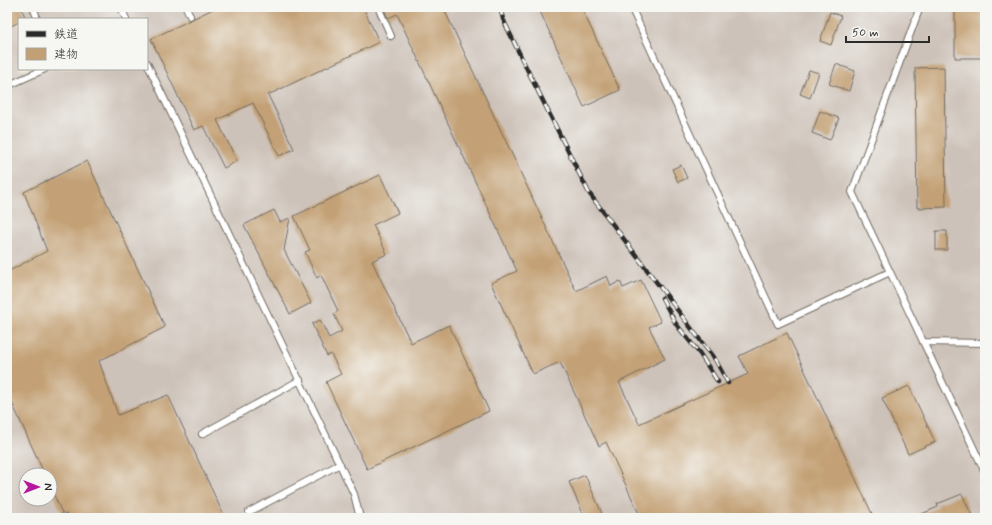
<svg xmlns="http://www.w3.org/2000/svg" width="992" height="525" viewBox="0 0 992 525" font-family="Mynerve,'Klee One',sans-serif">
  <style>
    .industrial { fill: #cdc2b9; fill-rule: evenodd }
    .building { fill: #c3a074 }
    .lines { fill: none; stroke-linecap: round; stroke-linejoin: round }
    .service-casing { stroke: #716b62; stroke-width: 8 }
    .service { stroke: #fff; stroke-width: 6 }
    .rail-casing { stroke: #2b2b2b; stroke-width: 4.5 }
    .rail { stroke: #f6f6f2; stroke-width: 3; stroke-dasharray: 9; stroke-linecap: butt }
  </style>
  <rect width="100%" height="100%" fill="#f6f6f2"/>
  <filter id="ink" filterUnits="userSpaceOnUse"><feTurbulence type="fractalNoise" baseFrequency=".025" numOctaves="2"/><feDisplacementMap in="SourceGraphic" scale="8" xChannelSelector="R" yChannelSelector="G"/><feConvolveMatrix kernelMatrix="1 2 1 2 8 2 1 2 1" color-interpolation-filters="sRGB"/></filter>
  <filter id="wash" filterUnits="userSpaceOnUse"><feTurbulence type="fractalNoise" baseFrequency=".012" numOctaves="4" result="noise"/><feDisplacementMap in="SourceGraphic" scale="16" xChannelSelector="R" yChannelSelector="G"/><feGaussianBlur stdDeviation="0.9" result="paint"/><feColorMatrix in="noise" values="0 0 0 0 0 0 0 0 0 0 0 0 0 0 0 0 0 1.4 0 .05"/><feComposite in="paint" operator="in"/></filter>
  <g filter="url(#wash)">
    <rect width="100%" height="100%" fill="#f2e2c9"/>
    <path class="industrial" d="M 7,7 L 985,7 L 985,518 L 7,518 ZM 19,19 L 147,19 L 147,69 L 19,69 ZM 26,475 L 50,475 L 50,499 L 26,499 Z"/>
    <g id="blocks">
      <path class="building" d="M 7,7 L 21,7 L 26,19 L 19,19 L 19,22 L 7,28 Z
        M 217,7 L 363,7 L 379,42 L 268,95 L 294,149 L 279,156 L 253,103 L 217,120 L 237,161 L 224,168 L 203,126 L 194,130 L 151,39 Z
        M 383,7 L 443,7 L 576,291 L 607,276 L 611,286 L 620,281 L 623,288 L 641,280 L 661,322 L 649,327 L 665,359 L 619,382 L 639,424 L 748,374 L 739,356 L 787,333 L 874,518 L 641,518 L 606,442 L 599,446 L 560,362 L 533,374 L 491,283 L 517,271 L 397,14 L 388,18 Z
        M 538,7 L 581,7 L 620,90 L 584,107 Z
        M 955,7 L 985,7 L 985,58 L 955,58 Z
        M 830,12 L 841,16 L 831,45 L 820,41 Z
        M 836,64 L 855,71 L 849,91 L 829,84 Z
        M 944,67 L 946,207 L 917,208 L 915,68 Z
        M 809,70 L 819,73 L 810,98 L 800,94 Z
        M 820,111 L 839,118 L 830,140 L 812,133 Z
        M 87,161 L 165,327 L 99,361 L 118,415 L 168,395 L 225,518 L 68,518 L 67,514 L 62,513 L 50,486 L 50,475 L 45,475 L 7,392 L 7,272 L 47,251 L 24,192 Z
        M 681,165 L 687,178 L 678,182 L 672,169 Z
        M 380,175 L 398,213 L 373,225 L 387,254 L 372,261 L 411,343 L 449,325 L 489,411 L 367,469 L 326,382 L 341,374 L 331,354 L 327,356 L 312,324 L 320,320 L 329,338 L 342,331 L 334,314 L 338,311 L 321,275 L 317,278 L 305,252 L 310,250 L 294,216 Z
        M 274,210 L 280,222 L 290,218 L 284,250 L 311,303 L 290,314 L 244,225 Z
        M 936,231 L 947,231 L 947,250 L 936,250 Z
        M 909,386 L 935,442 L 908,454 L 882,398 Z
        M 585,475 L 604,518 L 585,518 L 569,482 Z
        M 962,494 L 973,518 L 912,518 L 938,507 L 937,504 Z"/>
    </g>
  </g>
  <g filter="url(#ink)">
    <use href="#blocks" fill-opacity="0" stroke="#716b62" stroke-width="1"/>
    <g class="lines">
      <g class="service-casing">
        <path id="service" d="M 33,7 L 36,15
          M 121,7 L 126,19
          M 186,7 L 190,16
          M 378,7 L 391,36
          M 631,7 L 778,324 L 890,272
          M 920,7 L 852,192 L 985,472
          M 147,63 L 354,494 L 360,518
          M 7,86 L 45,69
          M 923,342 L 985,343
          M 202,434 L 300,380
          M 249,512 L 340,464
          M 63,518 L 64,517"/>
      </g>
      <use href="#service" class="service"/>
      <g class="rail-casing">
        <path id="rail" d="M 500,7 L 503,19 L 523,61 L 589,193 L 716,361 L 728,383
          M 662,298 L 676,324 L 700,354 L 718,382"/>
      </g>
      <use href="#rail" class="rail"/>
    </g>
  </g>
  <rect width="992" height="525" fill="none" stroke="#f6f6f2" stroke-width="24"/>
  <rect x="18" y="18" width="130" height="52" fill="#f6f6f2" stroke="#a5a5a2"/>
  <rect x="26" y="31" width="20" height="6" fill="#2b2b2b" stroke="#a5a5a2"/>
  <text x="54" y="38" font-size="12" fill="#2b2b2b">鉄道</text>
  <rect x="26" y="48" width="20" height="12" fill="#c3a074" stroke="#a5a5a2"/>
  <text x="54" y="58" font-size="12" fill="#2b2b2b">建物</text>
  <g transform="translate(38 487) rotate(90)"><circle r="19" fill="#f6f6f2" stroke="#a5a5a2"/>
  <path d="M0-3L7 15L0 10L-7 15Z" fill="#b5179e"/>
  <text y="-6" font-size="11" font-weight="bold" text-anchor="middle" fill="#2b2b2b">N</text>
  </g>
  <path d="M846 36v6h83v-6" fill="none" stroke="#2b2b2b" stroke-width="2"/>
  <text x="852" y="36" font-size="12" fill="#2b2b2b" stroke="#f6f6f2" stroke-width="3" paint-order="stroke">50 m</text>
</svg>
